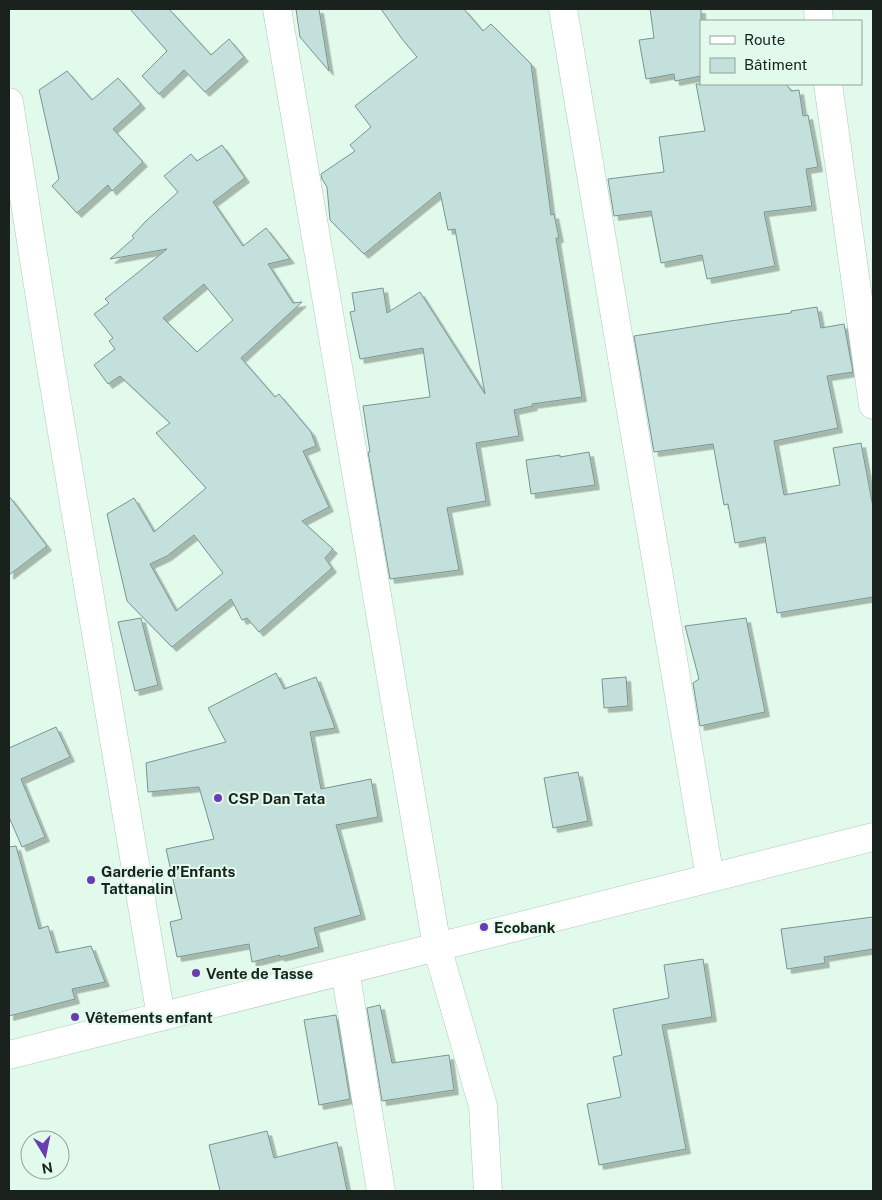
<svg xmlns="http://www.w3.org/2000/svg" width="882" height="1200" viewBox="0 0 882 1200" font-family="'Public Sans',sans-serif">
  <style>
    .building { fill: #c3e0dc; stroke: #799591; fill-rule: evenodd; filter: url(#shadow) }
    .lines { fill: none; stroke-linecap: round; stroke-linejoin: round }
    .minor-casing { stroke: #b1c8ba; stroke-width: 29 }
    .minor { stroke: #fff; stroke-width: 28 }
    .poi-dot { fill: #6a3bb2; stroke: #e2faeb; stroke-width: 2 }
    .labels { text-anchor: middle; dominant-baseline: central; stroke-width: 4; stroke-linejoin: round; paint-order: stroke }
    .poi-label { font-size: 15px; font-weight: bold; fill: #19221d; stroke: #e2faeb; text-anchor: start }
  </style>
  <defs>
    <filter id="shadow"><feDropShadow dx="4.5" dy="4.5" stdDeviation="0" flood-color="#0004"/></filter>
  </defs>
  <rect width="100%" height="100%" fill="#e2faeb"/>
  <path class="building" d="M 130,9 L 169,9 L 211,55 L 229,39 L 244,57 L 205,92 L 184,70 L 159,94 L 142,76 L 167,51 Z
    M 296,9 L 319,9 L 329,71 L 300,37 Z
    M 381,9 L 464,9 L 483,31 L 491,24 L 531,64 L 551,215 L 554,214 L 559,238 L 556,238 L 582,397 L 532,404 L 533,406 L 514,410 L 519,436 L 476,443 L 486,501 L 447,508 L 459,570 L 390,579 L 368,452 L 370,452 L 363,406 L 430,397 L 423,348 L 360,359 L 350,312 L 355,311 L 352,293 L 383,288 L 387,313 L 420,292 L 485,394 L 455,229 L 448,230 L 440,192 L 364,254 L 330,220 L 327,187 L 322,179 L 321,174 L 355,151 L 350,145 L 371,127 L 355,106 L 417,57 L 402,39 Z
    M 650,9 L 701,9 L 701,76 L 675,81 L 674,74 L 646,79 L 639,40 L 654,38 Z
    M 67,71 L 92,100 L 118,78 L 141,104 L 113,129 L 143,162 L 112,191 L 108,185 L 77,213 L 52,186 L 59,179 L 39,90 Z
    M 696,84 L 786,84 L 791,91 L 799,90 L 803,116 L 808,115 L 818,167 L 806,169 L 812,206 L 764,212 L 775,266 L 707,279 L 702,255 L 661,263 L 651,211 L 614,216 L 608,179 L 664,172 L 659,137 L 705,131 Z
    M 222,145 L 245,178 L 213,202 L 243,246 L 266,228 L 290,259 L 268,264 L 293,303 L 302,302 L 241,358 L 275,397 L 279,394 L 311,432 L 316,446 L 303,451 L 329,507 L 302,521 L 333,549 L 325,558 L 332,568 L 259,632 L 247,618 L 242,620 L 231,599 L 172,647 L 127,601 L 107,514 L 134,498 L 154,532 L 206,488 L 156,433 L 170,423 L 120,376 L 108,384 L 94,365 L 115,349 L 109,341 L 113,338 L 94,314 L 109,303 L 105,299 L 167,249 L 110,259 L 134,238 L 132,236 L 146,221 L 178,192 L 164,176 L 191,154 L 197,161 ZM 204,284 L 233,320 L 197,352 L 163,318 ZM 194,535 L 223,573 L 176,611 L 150,564 L 167,556 Z
    M 817,307 L 821,328 L 844,324 L 853,372 L 827,376 L 838,428 L 774,441 L 784,495 L 840,485 L 833,448 L 861,443 L 873,507 L 873,597 L 777,613 L 765,537 L 735,543 L 728,504 L 724,505 L 713,444 L 654,452 L 634,336 L 730,321 L 791,313 L 791,311 Z
    M 589,452 L 595,485 L 531,494 L 526,460 L 560,455 L 560,457 Z
    M 9,496 L 47,546 L 9,575 Z
    M 141,618 L 158,685 L 135,691 L 118,622 Z
    M 746,618 L 765,712 L 700,726 L 693,683 L 699,679 L 685,626 Z
    M 276,673 L 284,689 L 316,677 L 335,728 L 310,732 L 321,789 L 371,779 L 378,817 L 336,825 L 361,915 L 314,928 L 319,947 L 280,957 L 280,955 L 252,962 L 249,944 L 177,957 L 170,922 L 182,919 L 166,849 L 214,839 L 199,787 L 148,792 L 146,763 L 226,742 L 208,708 Z
    M 626,677 L 628,706 L 604,708 L 602,679 Z
    M 56,727 L 70,757 L 21,779 L 45,837 L 22,847 L 9,817 L 9,748 Z
    M 578,772 L 588,821 L 553,828 L 544,778 Z
    M 16,846 L 39,929 L 48,926 L 56,953 L 91,946 L 105,982 L 72,989 L 75,999 L 9,1016 L 9,847 Z
    M 873,917 L 873,949 L 824,957 L 825,963 L 787,969 L 781,929 Z
    M 703,959 L 712,1017 L 662,1025 L 686,1149 L 599,1165 L 587,1104 L 621,1097 L 613,1057 L 622,1055 L 613,1009 L 669,998 L 664,965 Z
    M 380,1005 L 392,1063 L 449,1055 L 454,1090 L 382,1101 L 367,1008 Z
    M 336,1015 L 350,1099 L 319,1105 L 304,1020 Z
    M 267,1131 L 274,1158 L 337,1142 L 347,1191 L 220,1191 L 209,1145 Z"/>
  <g class="lines">
    <g class="minor-casing">
      <path id="minor" d="M 277,9 L 437,947 L 483,1106 L 488,1191
        M 563,9 L 710,878
        M 818,9 L 819,21
        M 828,84 L 873,405
        M 9,102 L 50,361 L 161,1017
        M 345,970 L 381,1191
        M 9,1055 L 873,837"/>
    </g>
    <use href="#minor" class="minor"/>
  </g>
  <g class="poi-dot">
    <circle cx="218" cy="798" r="5"/>
    <circle cx="91" cy="880" r="5"/>
    <circle cx="484" cy="927" r="5"/>
    <circle cx="196" cy="973" r="5"/>
    <circle cx="75" cy="1017" r="5"/>
  </g>
  <g class="labels">
    <g class="poi-label">
      <text x="228" y="798">CSP Dan Tata</text>
      <text x="101" y="871">Garderie d’Enfants<tspan x="101" dy="17">Tattanalin</tspan></text>
      <text x="494" y="927">Ecobank</text>
      <text x="206" y="973">Vente de Tasse</text>
      <text x="85" y="1017">Vêtements enfant</text>
    </g>
  </g>
  <rect width="882" height="1200" fill="none" stroke="#19221d" stroke-width="20"/>
  <rect x="700" y="20" width="162" height="65" fill="#e2faeb" stroke="#92a499"/>
  <rect x="710" y="36" width="25" height="8" fill="#ffffff" stroke="#92a499"/>
  <text x="744" y="45" font-size="15" fill="#19221d">Route</text>
  <rect x="710" y="58" width="25" height="15" fill="#c3e0dc" stroke="#92a499"/>
  <text x="744" y="70" font-size="15" fill="#19221d">Bâtiment</text>
  <g transform="translate(45 1155) rotate(170)"><circle r="24" fill="#e2faeb" stroke="#92a499"/>
  <path d="M0-4L9 19L0 12L-9 19Z" fill="#6a3bb2"/>
  <text y="-8" font-size="14" font-weight="bold" text-anchor="middle" fill="#19221d">N</text>
  </g>
</svg>
